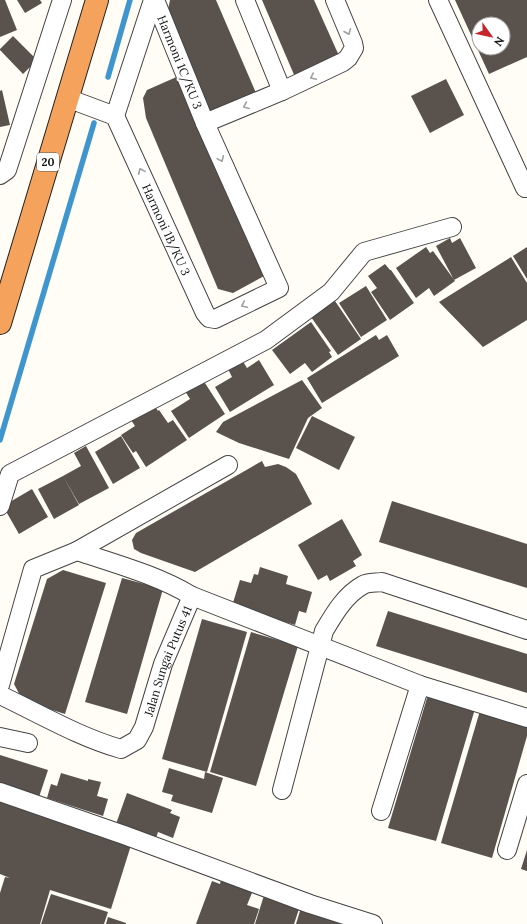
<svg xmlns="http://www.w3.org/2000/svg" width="527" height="924" viewBox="0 0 527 924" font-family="Lora,serif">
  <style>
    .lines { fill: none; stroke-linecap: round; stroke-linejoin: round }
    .stream { stroke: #3f96cf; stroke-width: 5.5 }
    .building { fill: #5a524d; fill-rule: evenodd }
    .minor-casing { stroke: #444; stroke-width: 20 }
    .highway-casing { stroke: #222; stroke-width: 24 }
    .minor { stroke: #fff; stroke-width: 18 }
    .highway { stroke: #f5a25d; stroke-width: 22 }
    .oneway { stroke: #a0a0a0 }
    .labels { text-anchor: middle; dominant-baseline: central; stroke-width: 4; stroke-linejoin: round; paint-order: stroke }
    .shield { fill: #fff; stroke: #585858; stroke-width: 1 }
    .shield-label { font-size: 11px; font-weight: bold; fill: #111 }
    .street-label { font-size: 12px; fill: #111; stroke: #fff }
  </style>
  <rect width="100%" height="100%" fill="#fffdf5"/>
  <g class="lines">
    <path class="stream" d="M 108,77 L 130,0
      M 0,440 L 94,123"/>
  </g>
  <path class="building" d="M 0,0 L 5,0 L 17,30 L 0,37 Z
    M 17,0 L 40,0 L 42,3 L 25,13 Z
    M 170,0 L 216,0 L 256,93 L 211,113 L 168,10 Z
    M 262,0 L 314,0 L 340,58 L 295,77 Z
    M 455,0 L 527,0 L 527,57 L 489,74 ZM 479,24 L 503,24 L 503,48 L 479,48 Z
    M 13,36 L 37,60 L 23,74 L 0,50 L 0,49 Z
    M 181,75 L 266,275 L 233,293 L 218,289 L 146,118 L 143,98 L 147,90 Z
    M 446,79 L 464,115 L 430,133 L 411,96 Z
    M 2,90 L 10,125 L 0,127 L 0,91 Z
    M 450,238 L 452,243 L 460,238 L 476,268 L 454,280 L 436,246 Z
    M 426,247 L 430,253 L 433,251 L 455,281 L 434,296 L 429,288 L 416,298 L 396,268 Z
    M 527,247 L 527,279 L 513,256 Z
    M 511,257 L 527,283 L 527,320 L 483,347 L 439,302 Z
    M 385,264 L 390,270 L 391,270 L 414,303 L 390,320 L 371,292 L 377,288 L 368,276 Z
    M 366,286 L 387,320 L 361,337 L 339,303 Z
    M 335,301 L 361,339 L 338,355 L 311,317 Z
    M 311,322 L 331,351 L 329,352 L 332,357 L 312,372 L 305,363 L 290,374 L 272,350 Z
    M 376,335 L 379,340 L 387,335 L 399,356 L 322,403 L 307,378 Z
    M 242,360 L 247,368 L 259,360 L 274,385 L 230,412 L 215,387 L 232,377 L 228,369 Z
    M 203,380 L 225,414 L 189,438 L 171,411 L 190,399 L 185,391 Z
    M 302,380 L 322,408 L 308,418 L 289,459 L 239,443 L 216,432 L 223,422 Z
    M 154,405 L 158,411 L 159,410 L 168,423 L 173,420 L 187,440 L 146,467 L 136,451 L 133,453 L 121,435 L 135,426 L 131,420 Z
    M 312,416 L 355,437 L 339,470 L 296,448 Z
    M 121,436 L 140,468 L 113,484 L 95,452 Z
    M 86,446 L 109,488 L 79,504 L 63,476 L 81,466 L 74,453 Z
    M 262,461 L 265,467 L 278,464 L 286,467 L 296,474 L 312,504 L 195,572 L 141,553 L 134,549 L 132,540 L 136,533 Z
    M 63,476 L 79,505 L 54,519 L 38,489 Z
    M 32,489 L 48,517 L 19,534 L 3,506 Z
    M 392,501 L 527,544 L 527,588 L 379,542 Z
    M 342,519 L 362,555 L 353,561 L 356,566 L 330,581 L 327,575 L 318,580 L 298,545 Z
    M 260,567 L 288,576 L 286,584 L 312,592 L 306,613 L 299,611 L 295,625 L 232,606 L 240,580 L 251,583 L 254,574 L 258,575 Z
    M 63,570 L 106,583 L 65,714 L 23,701 L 14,684 L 47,579 Z
    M 122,578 L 163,589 L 127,714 L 85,702 Z
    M 388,611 L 527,654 L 527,693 L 376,646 Z
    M 202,619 L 247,632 L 207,772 L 162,759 Z
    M 251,632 L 298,646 L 256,786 L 210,772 Z
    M 430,688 L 477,702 L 436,841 L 388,828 Z
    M 482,704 L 527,717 L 527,736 L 492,858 L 441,843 Z
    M 0,755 L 48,770 L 38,800 L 0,787 Z
    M 169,768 L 204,779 L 205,772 L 223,778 L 212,813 L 171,801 L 173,795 L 162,792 Z
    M 61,773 L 88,781 L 88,779 L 101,782 L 97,796 L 108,799 L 103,816 L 47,798 L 51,784 L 57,786 Z
    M 127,793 L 172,810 L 170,813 L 180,817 L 173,838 L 158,832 L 156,838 L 116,824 Z
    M 0,801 L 132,842 L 111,909 L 50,890 L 40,924 L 0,924 L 0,893 L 5,877 L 10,878 L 0,874 Z
    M 527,850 L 527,871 L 521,869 Z
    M 222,876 L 254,888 L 247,905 L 259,909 L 254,924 L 196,924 L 212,881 L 220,884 Z
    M 266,889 L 301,903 L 294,924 L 255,924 Z
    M 51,894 L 108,912 L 104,924 L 41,924 Z
    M 303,901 L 354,924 L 296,924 Z
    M 108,917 L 126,923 L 126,924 L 106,924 Z"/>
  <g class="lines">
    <g class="minor-casing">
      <g id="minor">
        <path d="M 245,0 L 282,91"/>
        <path d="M 438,0 L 525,188"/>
        <path id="s1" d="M 67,98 L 115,116 L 205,313 L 209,318 L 215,319 L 279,288 L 205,123 L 155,0"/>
        <path d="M 115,116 L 153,0"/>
        <path d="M 205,123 L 282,91 L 343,62 L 348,58 L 354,48 L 353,43 L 335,0"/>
        <path d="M 0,175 L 7,170 L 62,0"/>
        <path d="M 0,506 L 10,474 L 266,340 L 331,292 L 364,252 L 452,227"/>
        <path d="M 77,551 C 116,564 157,575 192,596 L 420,685 L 527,718"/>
        <path d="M 0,685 L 33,569 L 77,551 L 228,465"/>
        <path id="s2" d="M 0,695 C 40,714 79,737 121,749 L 137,740 L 144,727 L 163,664 L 192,596"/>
        <path d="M 0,737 L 28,743"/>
        <path d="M 282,790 L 324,631 C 334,614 345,595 363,585 C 368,582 376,583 382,582 L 527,630"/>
        <path d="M 0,792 L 124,835 L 310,904 L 373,924"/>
        <path d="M 381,811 L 420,685"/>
        <path d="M 507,850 L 527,784"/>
      </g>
    </g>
    <g class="highway-casing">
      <path id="highway" d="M 0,323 L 97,0"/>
    </g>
    <use href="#minor" class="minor"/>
    <use href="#highway" class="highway"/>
  </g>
  <defs><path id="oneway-chevron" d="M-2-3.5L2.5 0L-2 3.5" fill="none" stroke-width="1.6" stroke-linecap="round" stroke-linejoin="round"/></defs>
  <g class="oneway">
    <use href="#oneway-chevron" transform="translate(348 32) rotate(67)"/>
    <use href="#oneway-chevron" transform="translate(313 77) rotate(155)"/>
    <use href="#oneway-chevron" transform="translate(246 106) rotate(157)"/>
    <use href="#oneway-chevron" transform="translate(221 159) rotate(66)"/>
    <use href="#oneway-chevron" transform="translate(141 171) rotate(-114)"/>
    <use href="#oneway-chevron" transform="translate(244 305) rotate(155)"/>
  </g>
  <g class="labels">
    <rect class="shield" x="37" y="153" width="22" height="18" rx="3"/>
    <g class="shield-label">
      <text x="48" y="162">20</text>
    </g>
    <g class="street-label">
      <text transform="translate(180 62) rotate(68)">Harmoni 1C/KU 3</text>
      <text stroke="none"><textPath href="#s1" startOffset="176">Harmoni 1B/KU 3</textPath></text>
      <text stroke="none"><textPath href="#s2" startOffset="236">Jalan Sungai Putus 41</textPath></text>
    </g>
  </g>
  <g transform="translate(491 36) rotate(123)"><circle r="19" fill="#ffffff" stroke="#a0a0a0"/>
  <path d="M0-3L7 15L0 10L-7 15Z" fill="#c4262e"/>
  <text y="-6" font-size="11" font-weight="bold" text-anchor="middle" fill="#111111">N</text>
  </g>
</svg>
